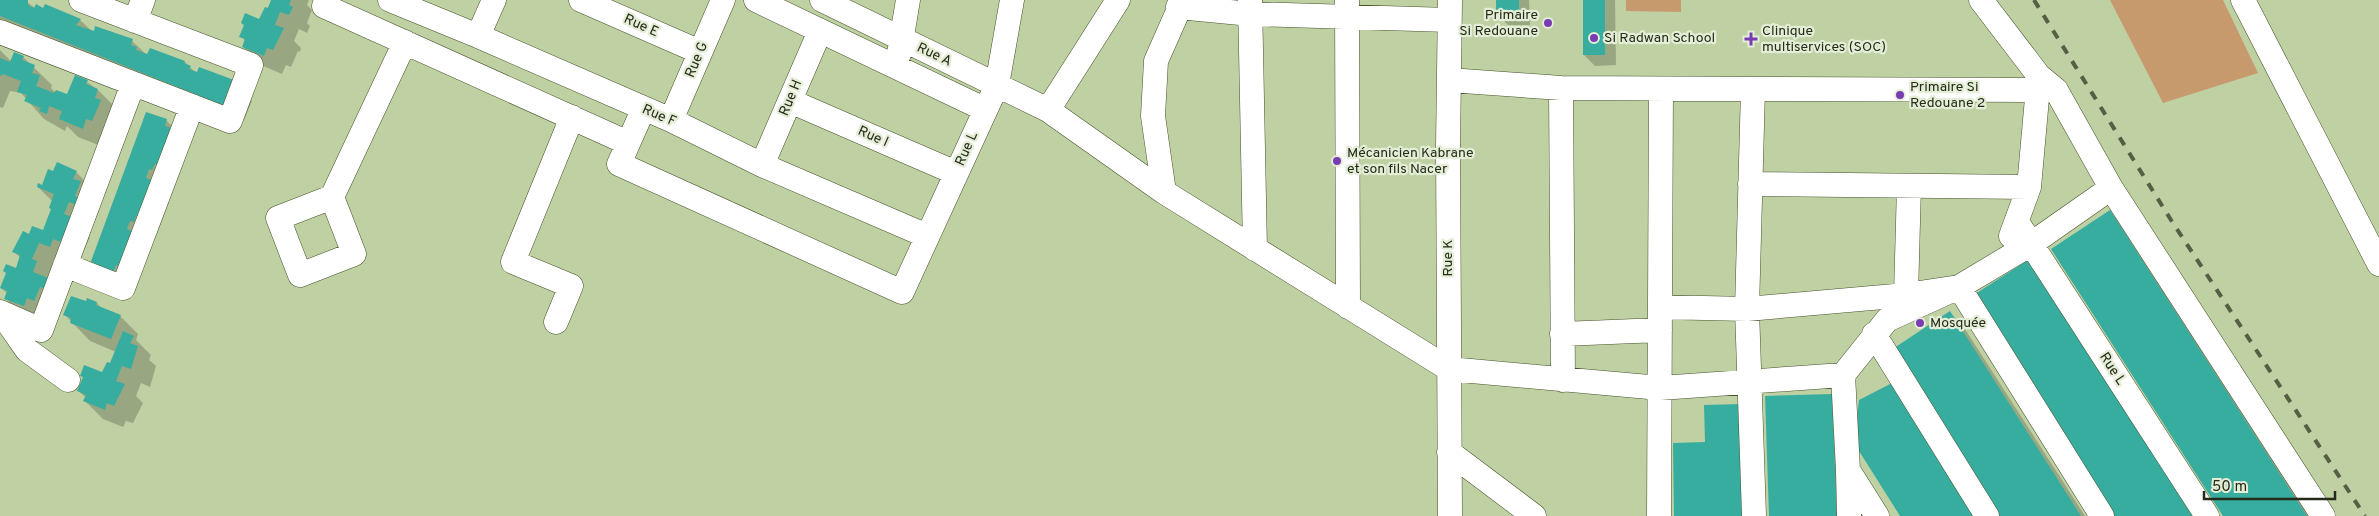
<svg xmlns="http://www.w3.org/2000/svg" width="2379" height="516" viewBox="0 0 2379 516" font-family="Overpass,sans-serif">
  <style>
    .green { fill: #c79a6e }
    .shadow { fill: #0003 }
    .building { fill: #37ada0 }
    .lines { fill: none; stroke-linecap: round; stroke-linejoin: round }
    .minor-casing { stroke: #45522a; stroke-width: 25 }
    .minor { stroke: #fff; stroke-width: 24 }
    .rail { stroke: #555f44; stroke-width: 4; stroke-dasharray: 9 9; stroke-linecap: butt }
    .poi-dot { fill: #7a3cb2; stroke: #e4edd6; stroke-width: 2 }
    .labels { text-anchor: middle; dominant-baseline: central; stroke-width: 4.5; stroke-linejoin: round; paint-order: stroke }
    .poi-label { font-size: 14px; fill: #252b19; stroke: #e4edd6; text-anchor: start }
    .street-label { font-size: 14px; fill: #252b19; stroke: #e4edd6 }
  </style>
  <rect width="100%" height="100%" fill="#bfd0a3"/>
  <path class="green" d="M 1626,0 L 1681,0 L 1681,12 L 1626,11 Z
    M 2110,0 L 2223,0 L 2258,73 L 2163,103 Z"/>
  <path class="shadow" d="M 0,0 L 24,0 L 35,8 L 80,20 L 93,32 L 132,41 L 146,54 L 185,62 L 196,73 L 246,95 L 252,101 L 244,120 L 0,23 Z
    M 272,0 L 309,0 L 307,5 L 312,10 L 307,23 L 310,26 L 307,33 L 299,29 L 294,41 L 301,48 L 300,52 L 298,51 L 291,67 L 286,65 L 282,74 L 261,65 L 243,47 L 245,41 L 241,36 L 260,21 Z
    M 1497,0 L 1529,0 L 1530,25 L 1508,25 L 1497,14 Z
    M 1584,0 L 1615,0 L 1616,65 L 1595,66 L 1584,55 Z
    M 0,50 L 12,62 L 15,54 L 23,57 L 52,85 L 51,88 L 56,93 L 68,96 L 87,82 L 98,90 L 116,108 L 101,146 L 78,137 L 67,126 L 65,131 L 44,119 L 21,93 L 10,91 L 3,108 L 0,107 Z
    M 166,120 L 185,139 L 189,147 L 176,183 L 173,182 L 165,194 L 170,199 L 157,234 L 154,234 L 137,284 L 92,264 Z
    M 76,172 L 94,190 L 93,214 L 96,217 L 94,222 L 87,219 L 83,229 L 90,237 L 53,319 L 24,317 L 5,298 L 7,293 L 1,288 L 16,269 L 21,258 L 14,252 L 30,236 L 44,232 L 52,210 L 52,201 L 38,187 L 42,186 L 54,173 Z
    M 2110,212 L 2124,226 L 2311,516 L 2225,516 Z
    M 88,300 L 97,303 L 102,309 L 120,316 L 138,334 L 136,340 L 151,355 L 149,360 L 156,366 L 150,387 L 141,383 L 136,396 L 143,403 L 133,423 L 126,421 L 123,427 L 103,419 L 85,401 L 86,398 L 79,391 L 84,378 L 103,374 L 111,365 L 116,352 L 90,341 L 65,315 L 87,303 Z
    M 1950,313 L 1963,326 L 2085,516 L 1999,516 Z
    M 1832,395 L 1846,409 L 1849,516 L 1770,516 Z"/>
  <path class="building" d="M 0,0 L 28,0 L 28,5 L 34,8 L 36,4 L 43,8 L 45,4 L 81,19 L 76,25 L 94,31 L 95,26 L 133,39 L 131,45 L 137,47 L 136,50 L 147,54 L 150,48 L 185,61 L 184,63 L 191,66 L 189,69 L 197,72 L 199,67 L 234,80 L 230,108 L 0,16 Z
    M 271,0 L 291,0 L 289,5 L 293,7 L 289,15 L 280,12 L 275,25 L 284,28 L 273,50 L 267,48 L 264,56 L 242,47 L 245,39 L 239,37 L 244,25 L 241,23 L 245,13 L 259,19 L 265,7 L 268,8 Z
    M 1496,0 L 1519,0 L 1519,15 L 1496,15 Z
    M 1583,0 L 1605,0 L 1605,55 L 1583,55 Z
    M 14,52 L 24,56 L 22,60 L 35,65 L 32,73 L 40,75 L 36,86 L 54,93 L 56,90 L 67,94 L 75,75 L 88,80 L 86,84 L 98,89 L 95,98 L 101,100 L 92,121 L 86,119 L 83,129 L 59,119 L 62,111 L 49,106 L 47,114 L 39,111 L 41,108 L 24,101 L 27,95 L 17,92 L 21,81 L 3,74 L 0,76 L 0,58 L 10,62 Z
    M 146,112 L 167,119 L 165,126 L 171,128 L 157,165 L 155,164 L 152,170 L 149,169 L 146,178 L 152,180 L 139,217 L 136,216 L 134,222 L 130,221 L 127,229 L 132,231 L 119,266 L 116,265 L 113,273 L 90,264 Z
    M 57,162 L 77,171 L 73,179 L 81,181 L 75,196 L 79,198 L 76,205 L 69,202 L 64,214 L 73,217 L 60,242 L 53,239 L 50,247 L 39,243 L 32,259 L 37,261 L 33,272 L 48,278 L 44,288 L 40,287 L 34,301 L 27,298 L 24,306 L 4,299 L 7,291 L 0,288 L 6,273 L 3,271 L 6,264 L 16,268 L 20,255 L 12,252 L 23,231 L 29,234 L 32,226 L 43,230 L 51,209 L 49,208 L 54,194 L 37,187 L 38,183 L 42,185 L 48,169 L 53,171 Z
    M 2110,210 L 2307,516 L 2223,516 L 2051,249 Z
    M 2031,258 L 2198,516 L 2114,516 L 1972,296 Z
    M 71,296 L 86,301 L 87,298 L 97,302 L 96,305 L 121,315 L 111,339 L 70,323 L 71,318 L 63,315 Z
    M 1950,311 L 2081,516 L 1998,516 L 1891,350 Z
    M 123,331 L 134,336 L 130,343 L 138,346 L 131,369 L 122,366 L 116,381 L 125,384 L 114,406 L 107,403 L 105,410 L 83,401 L 86,395 L 77,391 L 83,377 L 80,376 L 84,365 L 102,372 L 107,362 L 110,363 Z
    M 1892,383 L 1977,516 L 1900,516 L 1854,443 L 1859,400 Z
    M 1832,394 L 1837,516 L 1769,516 L 1765,396 Z
    M 1742,404 L 1744,516 L 1674,516 L 1673,443 L 1705,442 L 1704,405 Z"/>
  <g class="lines">
    <g class="minor-casing">
      <path id="minor" d="M 390,0 L 478,36 L 671,120 L 762,165 L 927,236
        M 581,0 L 700,52
        M 756,0 L 984,109
        M 822,0 L 1048,110 L 1164,192
        M 1183,0 L 1156,61 L 1153,116 L 1164,192 L 1449,369 L 1660,388 L 1843,375 L 1887,320 L 1959,287 L 2031,244 L 2111,188
        M 1250,0 L 1255,249
        M 1347,0 L 1348,307
        M 1450,0 L 1448,147 L 1450,516
        M 1981,0 L 2039,76 L 2056,90 L 2111,188 L 2323,516
        M 2243,0 L 2379,264
        M 324,6 L 628,143
        M 1178,7 L 1251,14 L 1449,20
        M 135,21 L 143,0
        M 0,32 L 230,121 L 251,65 L 81,0
        M 478,36 L 494,0
        M 899,54 L 908,0
        M 1449,80 L 1561,88 L 2056,90
        M 1561,88 L 1563,380
        M 1753,89 L 1747,309 L 1754,516
        M 790,101 L 956,173
        M 643,110 L 619,164 L 902,292 L 997,85 L 1012,0
        M 1048,110 L 1118,0
        M 671,120 L 723,0
        M 762,165 L 820,31
        M 1750,184 L 2029,187
        M 332,197 L 278,218 L 300,275 L 354,254 L 332,197 L 405,42
        M 2017,222 L 2207,516
        M 2011,236 L 2029,187 L 2039,76
        M 65,265 L 123,288 L 192,106
        M 1906,295 L 1909,186
        M 1660,307 L 1747,309 L 1906,295 L 1959,287 L 2102,516
        M 0,312 L 41,330 L 133,84
        M 2,314 L 27,350 L 68,380
        M 556,322 L 571,286 L 513,262 L 572,117
        M 1562,334 L 1660,330
        M 1874,334 L 1987,516
        M 1843,375 L 1848,470 L 1849,516
        M 1449,452 L 1534,516
        M 1848,470 L 1877,516
        M 1659,516 L 1661,89"/>
    </g>
    <use href="#minor" class="minor"/>
    <path class="rail" d="M 2034,0 L 2171,220 L 2365,516"/>
  </g>
  <g class="poi-dot">
    <circle cx="1548" cy="23" r="5"/>
    <circle cx="1594" cy="38" r="5"/>
    <path d="M1748.5 31.5h5v5h5v5h-5v5h-5v-5h-5v-5h5z"/>
    <circle cx="1900" cy="95" r="5"/>
    <circle cx="1337" cy="161" r="5"/>
    <circle cx="1920" cy="323" r="5"/>
  </g>
  <g class="labels">
    <g class="poi-label">
      <text x="1538" y="15" text-anchor="end">Primaire<tspan x="1538" dy="16">Si Redouane</tspan></text>
      <text x="1762" y="31">Clinique<tspan x="1762" dy="16">multiservices (SOC)</tspan></text>
      <text x="1604" y="38">Si Radwan School</text>
      <text x="1910" y="87">Primaire Si<tspan x="1910" dy="16">Redouane 2</tspan></text>
      <text x="1347" y="153">Mécanicien Kabrane<tspan x="1347" dy="16">et son fils Nacer</tspan></text>
      <text x="1930" y="323">Mosquée</text>
    </g>
    <g class="street-label">
      <text transform="translate(641 26) rotate(24)">Rue E</text>
      <text transform="translate(934 55) rotate(25)">Rue A</text>
      <text transform="translate(697 60) rotate(-67)">Rue G</text>
      <text transform="translate(791 98) rotate(-67)">Rue H</text>
      <text transform="translate(659 116) rotate(23)">Rue F</text>
      <text transform="translate(873 137) rotate(24)">Rue I</text>
      <text transform="translate(967 149) rotate(-66)">Rue L</text>
      <text transform="translate(1448 258) rotate(-90)">Rue K</text>
      <text transform="translate(2112 369) rotate(57)">Rue L</text>
    </g>
  </g>
  <path d="M2204 491v8h131v-8" fill="none" stroke="#252b19" stroke-width="2.5"/>
  <text x="2212" y="491" font-size="15" fill="#252b19" stroke="#e4edd6" stroke-width="4" paint-order="stroke">50 m</text>
</svg>
